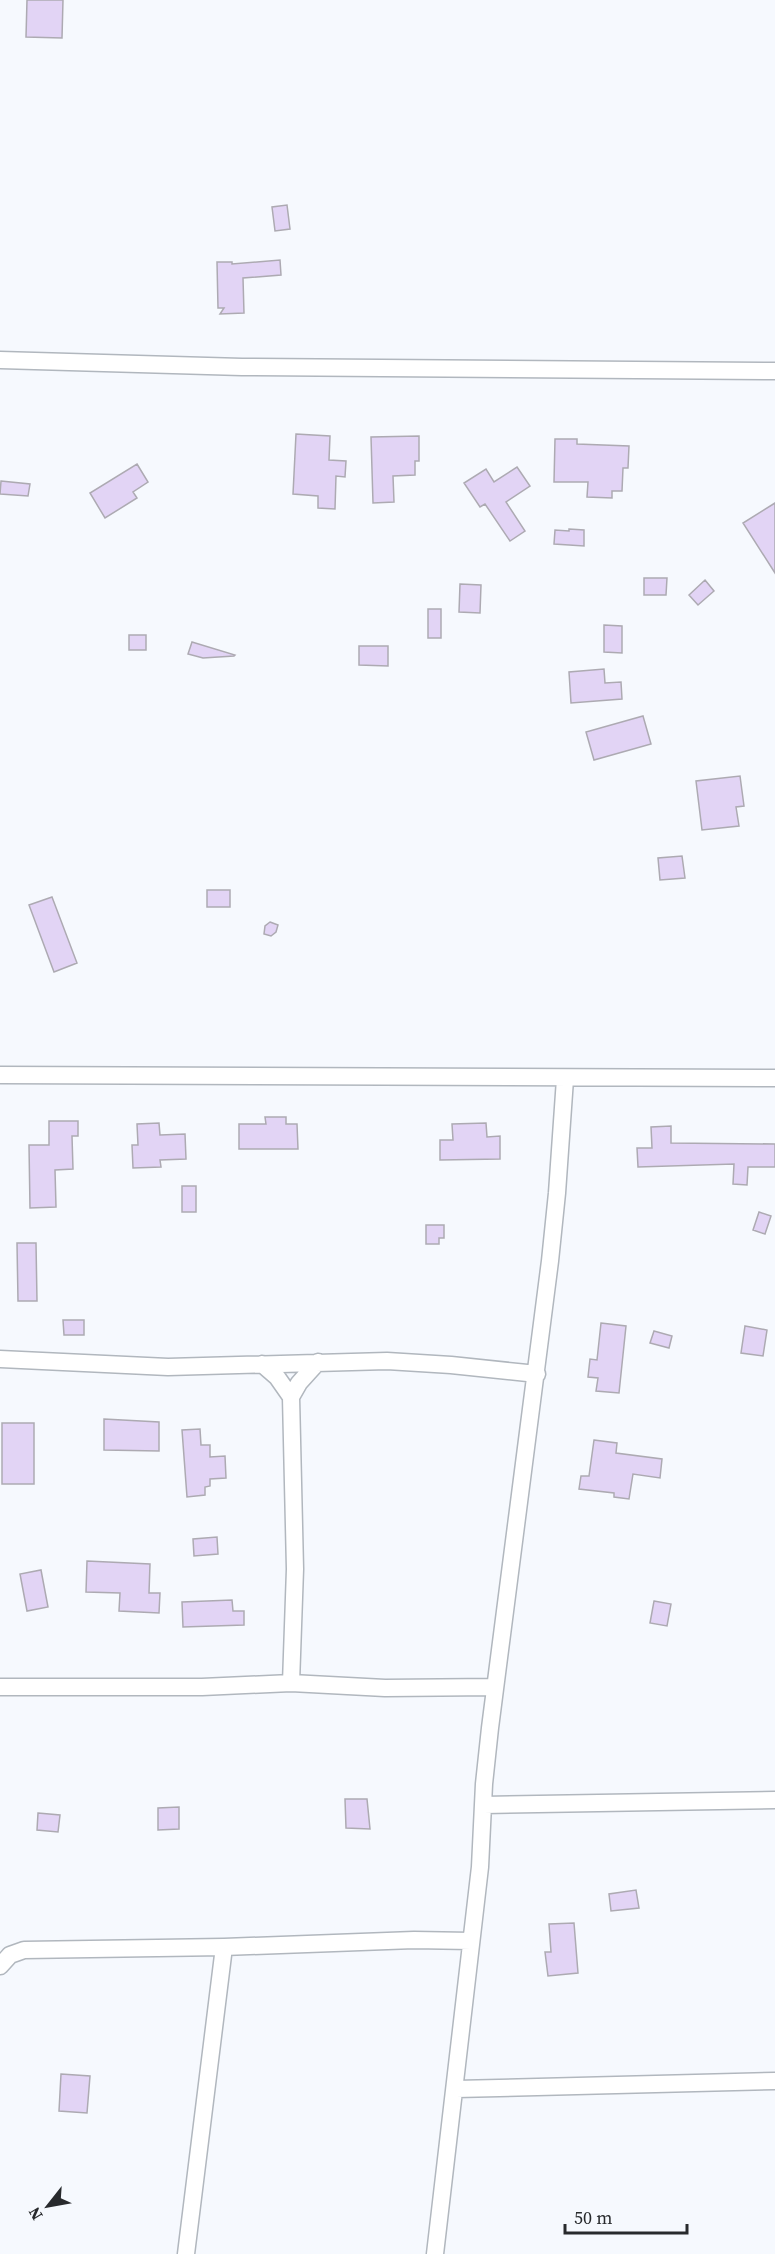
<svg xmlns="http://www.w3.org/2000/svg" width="775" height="2254" viewBox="0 0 775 2254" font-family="'Source Serif 4',serif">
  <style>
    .building { fill: #e2d4f5; stroke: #adaab2; stroke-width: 1.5 }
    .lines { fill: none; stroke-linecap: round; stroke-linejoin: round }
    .street-casing { stroke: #b1b7be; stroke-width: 19 }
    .street { stroke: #fff; stroke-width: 16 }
  </style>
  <rect width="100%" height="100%" fill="#f6f9fe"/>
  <path class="building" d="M 27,0 L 63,0 L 62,38 L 26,37 Z
    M 287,205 L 290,229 L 275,231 L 272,207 Z
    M 280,260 L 281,275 L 243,278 L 244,313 L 220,314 L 224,308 L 218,308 L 217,262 L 232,262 L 232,264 Z
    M 296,434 L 330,436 L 329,460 L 346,461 L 345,477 L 336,476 L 335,509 L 318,508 L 318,496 L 293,494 Z
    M 419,436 L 419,461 L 415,461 L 415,475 L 393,476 L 394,502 L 373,503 L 371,437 Z
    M 555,439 L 577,439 L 577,444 L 629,446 L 628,468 L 623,468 L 622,491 L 612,491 L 612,498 L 587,497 L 588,482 L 554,482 Z
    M 137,464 L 148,482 L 133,492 L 137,498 L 105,518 L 90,493 Z
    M 517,467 L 530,486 L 506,502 L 525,531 L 510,541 L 485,504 L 480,507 L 464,483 L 486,469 L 494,482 Z
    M 1,481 L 30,484 L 28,496 L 0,494 Z
    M 775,503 L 775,573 L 743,523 Z
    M 569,529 L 584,530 L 584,546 L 554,544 L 555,530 L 569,531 Z
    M 644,578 L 667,578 L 666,595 L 644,595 Z
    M 705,580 L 714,591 L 698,605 L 689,595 Z
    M 460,584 L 481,585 L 480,613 L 459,612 Z
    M 428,609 L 441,609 L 441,638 L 428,638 Z
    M 604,625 L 622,626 L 622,653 L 604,652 Z
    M 129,635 L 146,635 L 146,650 L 129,650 Z
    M 192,642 L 235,655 L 234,656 L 203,658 L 188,654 Z
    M 359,646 L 388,646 L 388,666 L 359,665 Z
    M 604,669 L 605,683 L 621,682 L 622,699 L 571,703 L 569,672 Z
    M 643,716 L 651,744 L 594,760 L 586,732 Z
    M 740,776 L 744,806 L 736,807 L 739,826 L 702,830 L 696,781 Z
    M 682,856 L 685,878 L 660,880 L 658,858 Z
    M 207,890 L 230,890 L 230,907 L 207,907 Z
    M 52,897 L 77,963 L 54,972 L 29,905 Z
    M 270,922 L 278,925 L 276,932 L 271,936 L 264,934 L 265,926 Z
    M 265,1117 L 286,1117 L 286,1124 L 297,1124 L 298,1149 L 239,1149 L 239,1124 L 266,1124 Z
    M 49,1121 L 78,1121 L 78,1136 L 72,1136 L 73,1169 L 55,1170 L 56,1207 L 30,1208 L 29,1145 L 49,1145 Z
    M 159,1123 L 160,1135 L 185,1134 L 186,1159 L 160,1160 L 161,1167 L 133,1168 L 132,1145 L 138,1145 L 137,1124 Z
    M 486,1123 L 487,1137 L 500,1136 L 500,1159 L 440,1160 L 440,1140 L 453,1140 L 452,1124 Z
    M 671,1126 L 671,1143 L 775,1144 L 775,1167 L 748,1167 L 747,1185 L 733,1184 L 734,1164 L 638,1167 L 637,1148 L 652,1148 L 651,1127 Z
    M 182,1186 L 196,1186 L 196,1212 L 182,1212 Z
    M 759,1212 L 771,1216 L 765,1234 L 753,1230 Z
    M 426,1225 L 444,1225 L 444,1238 L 439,1238 L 439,1244 L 426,1244 Z
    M 17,1243 L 36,1243 L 37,1301 L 18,1301 Z
    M 63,1320 L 84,1320 L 84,1335 L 64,1335 Z
    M 601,1323 L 626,1326 L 619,1393 L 596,1391 L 598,1378 L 588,1377 L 590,1359 L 597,1360 Z
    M 745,1326 L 767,1330 L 763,1356 L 741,1353 Z
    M 654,1331 L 672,1336 L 669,1348 L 650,1343 Z
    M 104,1419 L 159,1422 L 159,1451 L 104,1450 Z
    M 2,1423 L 34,1423 L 34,1484 L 2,1484 Z
    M 200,1429 L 201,1445 L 210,1445 L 210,1457 L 225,1456 L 226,1478 L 210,1479 L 210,1486 L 205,1487 L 205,1495 L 187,1497 L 182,1430 Z
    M 594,1440 L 617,1443 L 616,1453 L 662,1459 L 660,1478 L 633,1474 L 629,1499 L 614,1497 L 614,1493 L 579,1489 L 581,1476 L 589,1476 Z
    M 217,1537 L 218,1554 L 194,1556 L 193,1539 Z
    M 87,1561 L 150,1564 L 149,1593 L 160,1593 L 159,1613 L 119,1611 L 120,1593 L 86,1592 Z
    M 41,1570 L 48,1607 L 27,1611 L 20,1574 Z
    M 232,1600 L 233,1611 L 244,1611 L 244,1625 L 183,1627 L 182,1602 Z
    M 654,1601 L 671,1604 L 667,1626 L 650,1623 Z
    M 345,1799 L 367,1799 L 370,1829 L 346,1828 Z
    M 179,1807 L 179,1829 L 158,1830 L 158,1808 Z
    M 38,1813 L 60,1815 L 58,1832 L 37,1830 Z
    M 636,1890 L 639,1908 L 611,1911 L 609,1894 Z
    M 574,1923 L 578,1973 L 548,1976 L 545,1952 L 551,1952 L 549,1924 Z
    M 61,2074 L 90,2076 L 87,2113 L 59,2111 Z"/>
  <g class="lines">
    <g class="street-casing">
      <path id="street" d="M 0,360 L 242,367 L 775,371
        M 0,1075 L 775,1078
        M 0,1359 L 168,1367 L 387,1361 L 451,1365 L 537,1374
        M 262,1364 L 277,1377 L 291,1397 L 295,1569 L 291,1683
        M 291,1397 L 299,1383 L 318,1362
        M 0,1687 L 202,1687 L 291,1683 L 385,1688 L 495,1687
        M 484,1805 L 775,1800
        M 0,1966 L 10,1955 L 24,1950 L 224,1947 L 414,1940 L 471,1941
        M 456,2089 L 775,2081
        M 186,2254 L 224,1947
        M 435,2254 L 480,1867 L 484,1784 L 490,1728 L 550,1261 L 557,1193 L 565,1079"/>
    </g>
    <use href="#street" class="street"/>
  </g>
  <g transform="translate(48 2206) rotate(239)" stroke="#f6f9fe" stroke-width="4.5" paint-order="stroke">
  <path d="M0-4.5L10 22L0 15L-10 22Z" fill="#282a2d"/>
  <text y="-9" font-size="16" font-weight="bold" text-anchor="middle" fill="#282a2d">N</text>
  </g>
  <path d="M565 2224v9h122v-9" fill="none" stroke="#282a2d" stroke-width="3"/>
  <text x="574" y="2224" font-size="18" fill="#282a2d" stroke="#f6f9fe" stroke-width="4.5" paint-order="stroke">50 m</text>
</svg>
